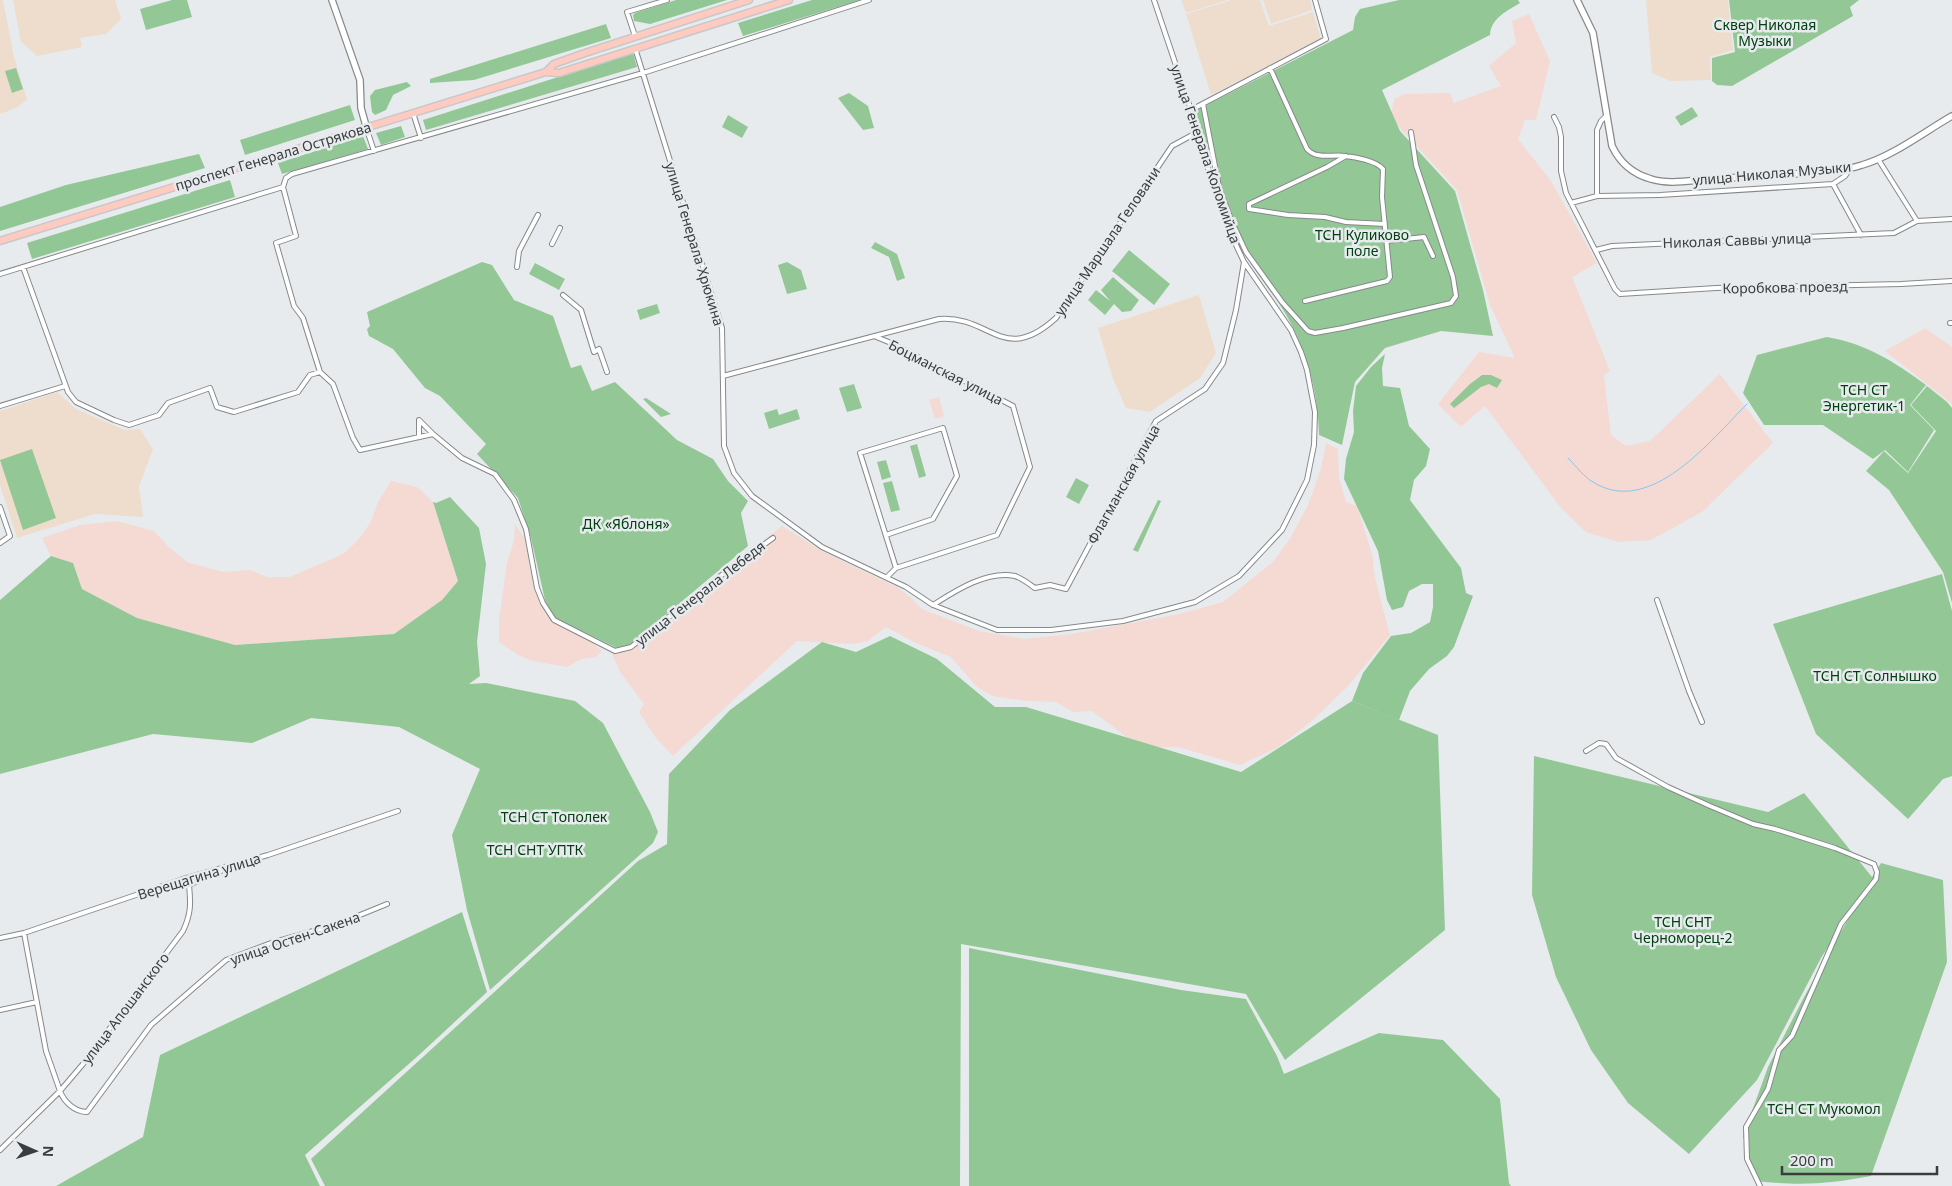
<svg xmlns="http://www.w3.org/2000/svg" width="1952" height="1186" viewBox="0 0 1952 1186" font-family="'Noto Sans',sans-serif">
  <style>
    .industrial { fill: #f4dad3 }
    .education { fill: #edc }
    .green { fill: #93c896 }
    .forest { fill: #91c794 }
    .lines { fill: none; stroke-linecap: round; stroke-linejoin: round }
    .stream { stroke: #83c8f2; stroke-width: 1 }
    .street-casing { stroke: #86898b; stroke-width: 6 }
    .secondary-casing { stroke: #86898b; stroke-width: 8 }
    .primary-casing { stroke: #c8c8c9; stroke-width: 9 }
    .street { stroke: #fff; stroke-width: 4 }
    .secondary { stroke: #fff; stroke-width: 5.5 }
    .primary { stroke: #ffcbc1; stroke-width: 6 }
    .labels { text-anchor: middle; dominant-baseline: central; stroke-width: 5; stroke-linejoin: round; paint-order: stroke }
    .park-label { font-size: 14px; fill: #014010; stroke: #e7ebee }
    .street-label { font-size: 14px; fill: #3a3c3d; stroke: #e7ebee }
  </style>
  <rect width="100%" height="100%" fill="#e7ebee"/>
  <path class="industrial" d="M 1529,14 L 1550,61 L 1536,120 L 1525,120 L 1518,139 L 1551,181 L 1597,263 L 1572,277 L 1610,371 L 1604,375 L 1611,435 L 1626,446 L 1650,441 L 1720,374 L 1773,443 L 1702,512 L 1651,540 L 1618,542 L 1586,532 L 1561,508 L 1485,406 L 1461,427 L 1438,404 L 1479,352 L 1515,358 L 1490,305 L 1457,190 L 1391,118 L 1394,99 L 1405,94 L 1450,93 L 1454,103 L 1501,86 L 1489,66 L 1516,43 L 1512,21 Z
    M 1925,328 L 1952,347 L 1952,404 L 1885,351 Z
    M 939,397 L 944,416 L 935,419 L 929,400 Z
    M 1326,443 L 1338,449 L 1339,477 L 1346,502 L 1357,506 L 1372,554 L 1375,578 L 1390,635 L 1349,685 L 1313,720 L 1277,748 L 1240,765 L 1178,747 L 1149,747 L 1128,738 L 1092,711 L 1073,712 L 1056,702 L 1026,701 L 992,696 L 977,687 L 951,657 L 916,643 L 886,627 L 868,641 L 852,644 L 797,641 L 673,756 L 656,738 L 639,712 L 644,704 L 620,672 L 612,654 L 628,650 L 782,526 L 822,551 L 897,587 L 910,597 L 922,609 L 979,631 L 1024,639 L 1072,634 L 1179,614 L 1223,602 L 1273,562 L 1291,537 L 1308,505 L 1321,469 Z
    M 391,481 L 417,487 L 433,502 L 458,581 L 442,600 L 394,634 L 235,645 L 137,618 L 82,589 L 73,563 L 51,556 L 42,538 L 80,525 L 117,521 L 154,531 L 169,547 L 187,562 L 223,572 L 250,570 L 267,577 L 290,577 L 343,554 L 353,545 L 363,534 L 371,521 L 378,502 Z
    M 515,524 L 527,542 L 529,565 L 535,586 L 539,601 L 547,616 L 563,627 L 584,636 L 602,651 L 596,657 L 582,659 L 567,667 L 533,661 L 518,655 L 499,642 L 499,621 L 507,562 L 514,541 Z"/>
  <path class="education" d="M 0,0 L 3,0 L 14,57 L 27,100 L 16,108 L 0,114 Z
    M 13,0 L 115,0 L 121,19 L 106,34 L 80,38 L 82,47 L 37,56 L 21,42 Z
    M 1181,0 L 1228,0 L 1186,13 Z
    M 1232,0 L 1260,0 L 1269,26 L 1313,12 L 1321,39 L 1211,95 L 1186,14 Z
    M 1263,0 L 1310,0 L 1312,10 L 1271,24 Z
    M 1646,0 L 1728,0 L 1733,50 L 1710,57 L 1711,80 L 1671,81 L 1652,73 Z
    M 1199,295 L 1216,353 L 1200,378 L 1150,412 L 1126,408 L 1113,379 L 1098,328 Z
    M 57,392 L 76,409 L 125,430 L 140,429 L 153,449 L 139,486 L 143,517 L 95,514 L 17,538 L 0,485 L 0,411 Z"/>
  <path class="green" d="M 172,0 L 187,0 L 192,17 L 146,30 L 140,9 Z
    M 1399,0 L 1518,0 L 1520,3 C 1507,11 1491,18 1490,35 L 1382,90 L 1400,131 L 1455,191 L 1483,290 L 1493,336 L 1441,331 L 1385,348 L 1355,382 L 1342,445 L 1319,435 C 1318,389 1306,345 1280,305 C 1264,281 1247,262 1235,235 C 1230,225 1227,213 1223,202 C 1213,172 1204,142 1195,111 L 1353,30 L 1355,17 L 1360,9 Z
    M 1729,0 L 1859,0 L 1850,7 L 1853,16 L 1732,86 L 1717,85 L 1712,81 L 1712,58 L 1735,52 Z
    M 606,24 L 611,38 L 474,80 L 430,83 L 430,79 Z
    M 633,53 L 637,67 L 426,130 L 423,120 Z
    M 16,68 L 23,89 L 12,93 L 5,71 Z
    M 849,93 L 868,106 L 874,128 L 863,130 L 838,98 Z
    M 1692,107 L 1698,116 L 1681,126 L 1675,117 Z
    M 728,115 L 748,127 L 742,138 L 722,127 Z
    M 875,242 L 897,254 L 905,278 L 897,281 L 889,257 L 871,248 Z
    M 1129,250 L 1170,284 L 1154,305 L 1112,271 Z
    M 482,262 L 492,265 L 514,300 L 553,316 L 571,368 L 581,365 L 592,391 L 615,382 L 677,440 L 713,459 L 728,481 L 748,501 L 741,513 L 748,546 L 631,644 L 619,649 L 555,618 L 545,600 L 531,538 L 518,498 L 477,454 L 486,444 L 440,396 L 425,388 L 393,349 L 369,336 L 367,329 L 370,326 L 367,312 Z
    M 787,262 L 801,270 L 807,289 L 787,294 L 778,265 Z
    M 535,263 L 565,279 L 559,290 L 529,274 Z
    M 1113,277 L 1139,300 L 1131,311 L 1122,312 L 1114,304 L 1105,315 L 1088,300 L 1096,290 L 1110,301 L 1101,290 Z
    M 657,304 L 660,313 L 640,320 L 637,310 Z
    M 1827,337 C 1867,344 1893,361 1926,385 L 1910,405 L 1934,430 L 1908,472 L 1885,450 L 1873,459 L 1823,425 L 1764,425 L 1743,393 L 1757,355 Z
    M 1482,375 L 1491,375 L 1502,380 L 1497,388 L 1489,384 L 1481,387 L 1454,408 L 1450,404 L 1470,384 Z
    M 854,384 L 862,408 L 847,412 L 839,388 Z
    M 1927,386 L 1947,402 L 1952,408 L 1952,603 L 1943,572 L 1889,490 L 1866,471 L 1884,451 L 1908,473 L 1936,431 L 1911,405 Z
    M 646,398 L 671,414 L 661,417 L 643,399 Z
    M 777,409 L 779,415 L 797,409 L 800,419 L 769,429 L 764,413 Z
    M 917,444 L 926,476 L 919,478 L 910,446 Z
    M 32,449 L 56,518 L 23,530 L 0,460 Z
    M 886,460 L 891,477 L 882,480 L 877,462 Z
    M 1076,478 L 1089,485 L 1079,504 L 1066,497 Z
    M 892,481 L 900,510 L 891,512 L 883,483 Z
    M 450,497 L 479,528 L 486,564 L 477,642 L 480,676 L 469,684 L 486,683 L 575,701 L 603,723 L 650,812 L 658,832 L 653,843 L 490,990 L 467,910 L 452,835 L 480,769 L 399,727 L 311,718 L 252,743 L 153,734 L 0,774 L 0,600 L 51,556 L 73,563 L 82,589 L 137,618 L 235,645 L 394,634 L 442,600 L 458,581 L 433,502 L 436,503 Z
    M 1158,500 L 1161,501 L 1138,552 L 1133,550 Z
    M 1942,574 L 1952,611 L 1952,776 L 1943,779 L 1908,819 L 1816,734 L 1773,624 Z
    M 890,636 L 937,659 L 995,707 L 1026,707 L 1241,772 L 1352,701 L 1438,735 L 1445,930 L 1285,1060 L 1246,994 L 961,944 L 960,1186 L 325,1186 L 311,1159 L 638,861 L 667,844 L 669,774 L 730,710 L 822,642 L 856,652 Z
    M 1534,756 L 1768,812 L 1804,793 L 1872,877 L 1881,863 L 1943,880 L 1947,962 L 1871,1176 C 1828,1184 1801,1186 1756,1181 L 1743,1136 L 1768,1067 L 1804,997 L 1864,891 L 1821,958 L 1757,1080 L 1689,1154 L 1628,1103 L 1591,1050 L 1556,977 L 1532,895 Z"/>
  <path class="forest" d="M 676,0 L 727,0 L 650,24 L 634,21 L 633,15 L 635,13 Z
    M 812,0 L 860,0 L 743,36 L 738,23 Z
    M 407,82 L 411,86 L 393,95 L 386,110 L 375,115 L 372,112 L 370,96 L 375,90 Z
    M 350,105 L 355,120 L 245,155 L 240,140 Z
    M 401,126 L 405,137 L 381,145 L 376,133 Z
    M 363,136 L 368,149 L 282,174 L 278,163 Z
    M 199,154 L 205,168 L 0,231 L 0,207 L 66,185 Z
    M 230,180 L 235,197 L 32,259 L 27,243 Z
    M 1385,354 L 1382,368 L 1383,386 L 1400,388 L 1409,426 L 1430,449 L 1426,466 L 1414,480 L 1410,500 L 1461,568 L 1466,593 L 1473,596 L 1454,647 L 1447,656 L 1429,669 L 1410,691 L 1399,720 L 1352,701 L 1363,673 L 1391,636 L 1411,633 L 1430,622 L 1433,607 L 1433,584 L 1422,584 L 1409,591 L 1403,607 L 1392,610 L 1387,600 L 1378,551 L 1344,479 L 1346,459 L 1354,432 L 1353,411 L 1356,386 L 1371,367 Z
    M 462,912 L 487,992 L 419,1055 L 305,1155 L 320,1186 L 56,1186 L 143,1137 L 160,1055 Z
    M 969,948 L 1181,990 L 1246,999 L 1277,1056 L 1284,1074 L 1379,1033 L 1443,1040 L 1500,1099 L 1509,1183 L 1511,1186 L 969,1186 Z"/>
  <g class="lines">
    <path class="stream" d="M 1568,458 C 1576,466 1584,477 1593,482 C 1650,518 1711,440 1747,404"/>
    <g class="street-casing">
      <path id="street" d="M 635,36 L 627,12 L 667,0
        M 635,48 L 722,328 L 724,446 L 734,473 L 752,496 L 822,547 L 906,587 L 933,605 L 997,630 L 1051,630 L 1123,621 L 1195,602 L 1239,576 L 1282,530 L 1307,480 L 1314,445 L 1315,412 L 1307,370 L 1301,352 L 1291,330 L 1244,262 L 1228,228 L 1196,133 L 1191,110 L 1154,0
        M 1270,68 L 1307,149 C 1317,160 1332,154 1345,156 C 1356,157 1376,161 1383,169 L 1382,197 L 1390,277 L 1387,281 L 1305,301
        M 1203,104 L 1219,187 L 1231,220 L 1246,252 L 1282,302 L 1308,331 L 1315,333 L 1343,328 L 1451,303 L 1456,296 L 1453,277 L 1416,165 L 1411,132
        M 1191,110 L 1326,39 L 1315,0
        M 413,113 L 421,138
        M 1554,117 L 1559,127 L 1561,137 L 1561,171 L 1566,193 L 1615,289 L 1620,294 L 1716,288 L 1901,284 L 1952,281
        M 366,127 L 374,151
        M 1346,156 L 1327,167 L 1249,204 L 1249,209 L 1288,215 L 1325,217 L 1346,222 L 1385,224
        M 1878,159 L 1917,221
        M 1833,184 L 1861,235
        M 283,187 L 296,236 L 276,243 L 294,306 L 303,318 L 320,372
        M 1597,196 L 1597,130 L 1601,121 L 1606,116
        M 1571,203 L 1597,196 L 1660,195 L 1833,184 L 1845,176 L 1850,169
        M 1387,241 L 1424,237 L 1433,256
        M 552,244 L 560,228
        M 1596,250 L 1612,246 L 1894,233 L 1917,221 L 1952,219
        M 23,267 L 68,392 L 76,402 L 114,420 L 129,425 L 159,415 L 168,403 L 210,388 L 217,407 L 234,412 L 298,392 L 310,375 L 320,372 L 333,384 L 353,438 L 360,450 L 433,434 L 462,458 L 495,474 L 514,500 L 526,529 L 537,588 L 543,603 L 554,620 L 615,651 L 631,647 L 719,577 L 773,538
        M 517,267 L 519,251 L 538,215
        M 0,274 L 283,187 L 286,178 L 292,174 L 643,73 L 869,0
        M 563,295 L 581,310 L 594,352 L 599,349 L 607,372
        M 1950,323 L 1952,323
        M 874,336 L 891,343 L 1013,406 L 1030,467 L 997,535 L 896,568
        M 723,376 L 939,319 C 991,315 1003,366 1056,318 L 1172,146 L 1196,133
        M 0,406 L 65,386
        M 419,437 L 419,420 L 433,434
        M 0,507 L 10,536 L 0,543
        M 886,535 L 933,519 L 957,476 L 943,428 L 860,453 L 896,568 L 887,577
        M 1657,600 L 1689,691 L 1702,722
        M 933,605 C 955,591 987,570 1015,576 C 1022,578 1029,584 1035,588 L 1050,585 L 1066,589 L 1156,421 L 1205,389 L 1223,363 L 1236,310 L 1244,262
        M 1586,751 L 1599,743 L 1606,744 L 1616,758 L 1668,787 L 1710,806 L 1753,824 L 1775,829 L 1835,848 L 1874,864 L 1877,872 L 1876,879 L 1841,924 L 1792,1036 L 1779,1050 L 1768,1089 L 1746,1127 L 1747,1159 L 1760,1186
        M 24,933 L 46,1051 L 60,1091 C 64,1102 75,1112 87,1112 L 151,1025 L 226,960 L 271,943 L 338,924 L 387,904
        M 0,938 L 24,933 L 183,879 L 268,855 L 398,811
        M 0,1010 L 37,1002
        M 0,1150 L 60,1091 L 83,1064 L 183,931 C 191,914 191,904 189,885 L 221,871"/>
    </g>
    <g class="secondary-casing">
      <path id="secondary" d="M 332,0 L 360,80 L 361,108 L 366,126
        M 1577,0 L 1593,33 L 1612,146 C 1620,163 1633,174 1651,179 C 1669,185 1692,180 1711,179 C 1743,177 1774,176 1806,173 C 1825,172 1844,171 1862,165 C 1893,156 1924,132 1952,116"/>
    </g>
    <g class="primary-casing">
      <path id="primary" d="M 546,72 L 554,64 L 585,53 L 749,0
        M 0,241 L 546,72 L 559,73 L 789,0"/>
    </g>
    <use href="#street" class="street"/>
    <use href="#secondary" class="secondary"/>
    <use href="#primary" class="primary"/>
  </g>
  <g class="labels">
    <g class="park-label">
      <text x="1765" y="24">Сквер Николая<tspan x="1765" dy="16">Музыки</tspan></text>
      <text x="1362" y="234">ТСН Куликово<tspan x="1362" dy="16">поле</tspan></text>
      <text x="1864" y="389">ТСН СТ<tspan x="1864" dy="16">Энергетик-1</tspan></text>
      <text x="626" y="523">ДК «Яблоня»</text>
      <text x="1875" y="675">ТСН СТ Солнышко</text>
      <text x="554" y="816">ТСН СТ Тополек</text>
      <text x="535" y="849">ТСН СНТ УПТК</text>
      <text x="1683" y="921">ТСН СНТ<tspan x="1683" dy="16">Черноморец-2</tspan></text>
      <text x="1824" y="1108">ТСН СТ Мукомол</text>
    </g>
    <g class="street-label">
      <text transform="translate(1206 154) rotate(71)">улица Генерала Коломийца</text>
      <text transform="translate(273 156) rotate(-17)">проспект Генерала Острякова</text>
      <text transform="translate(1772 173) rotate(-5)">улица Николая Музыки</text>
      <text transform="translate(1737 240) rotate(-2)">Николая Саввы улица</text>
      <text transform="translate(1107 241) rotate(-56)">улица Маршала Геловани</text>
      <text transform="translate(695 244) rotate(73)">улица Генерала Хрюкина</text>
      <text transform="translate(1785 287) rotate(-1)">Коробкова проезд</text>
      <text transform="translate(946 372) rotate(27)">Боцманская улица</text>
      <text transform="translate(1123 484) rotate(-61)">Флагманская улица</text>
      <text transform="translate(700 593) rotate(-38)">улица Генерала Лебедя</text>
      <text transform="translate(199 876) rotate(-17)">Верещагина улица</text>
      <text transform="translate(295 938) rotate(-19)">улица Остен-Сакена</text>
      <text transform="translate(125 1008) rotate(-53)">улица Апошанского</text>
    </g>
  </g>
  <g transform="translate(35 1151) rotate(92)" stroke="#e7ebee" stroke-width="4" paint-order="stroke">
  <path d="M0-4L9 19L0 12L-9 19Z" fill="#3a3c3d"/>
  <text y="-8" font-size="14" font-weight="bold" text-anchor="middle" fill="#3a3c3d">N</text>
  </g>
  <path d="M1782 1166v8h155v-8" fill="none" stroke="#3a3c3d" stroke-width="2.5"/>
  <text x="1790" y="1166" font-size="15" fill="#3a3c3d" stroke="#e7ebee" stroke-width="4" paint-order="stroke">200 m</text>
</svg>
